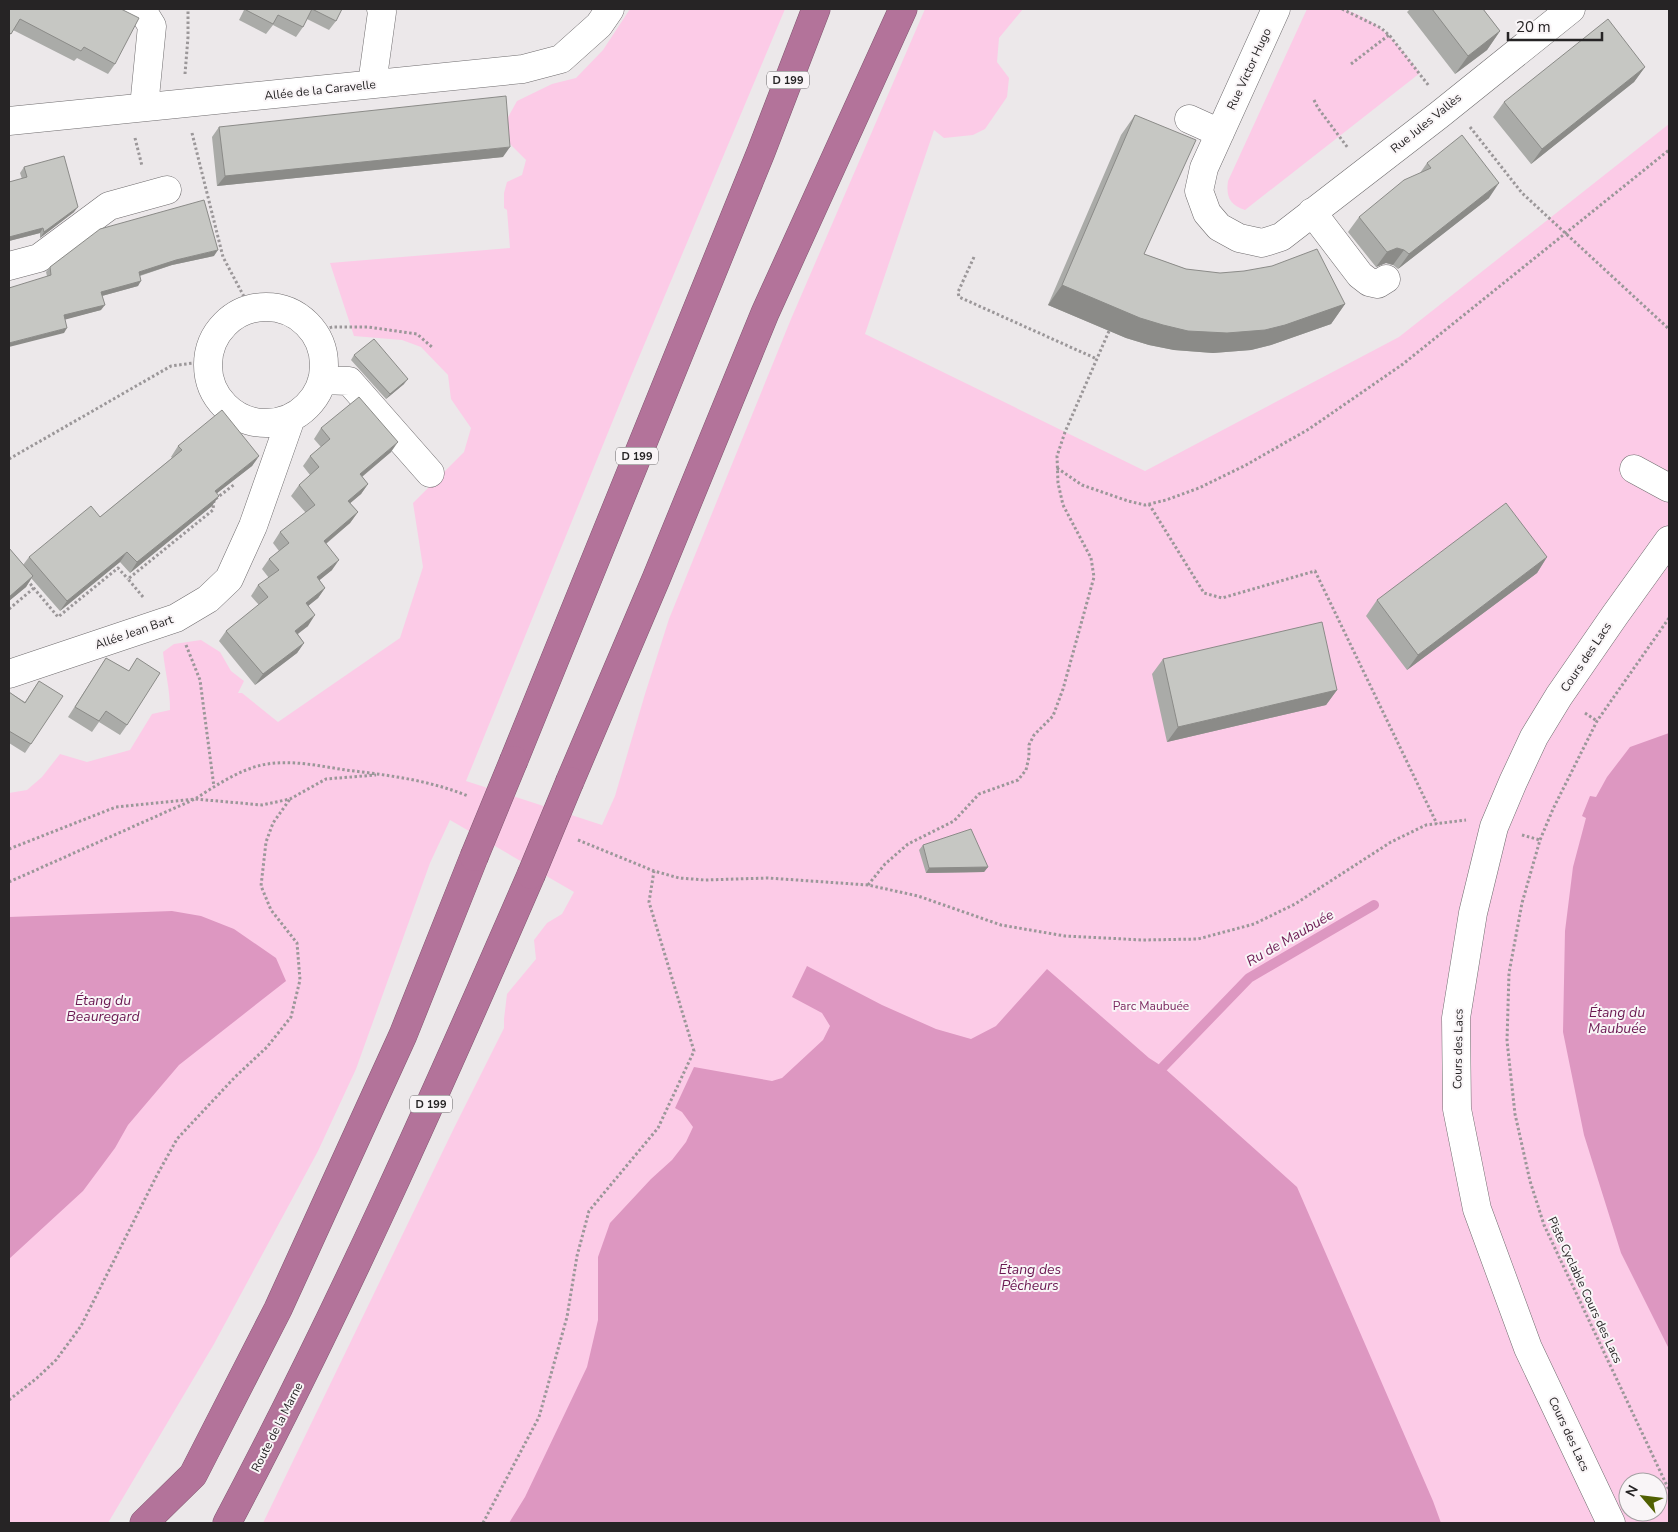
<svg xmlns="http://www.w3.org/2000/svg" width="1678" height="1532" viewBox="0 0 1678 1532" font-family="'Nunito Sans',sans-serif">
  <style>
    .green { fill: #fccbe7; fill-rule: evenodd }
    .water { fill: #dd97c1 }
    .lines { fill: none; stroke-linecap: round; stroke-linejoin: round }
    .stream { stroke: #dd97c1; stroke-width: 10 }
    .minor-casing { stroke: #6f6c6e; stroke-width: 29 }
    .highway-casing { stroke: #825771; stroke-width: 29 }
    .path { stroke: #9b9799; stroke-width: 3; stroke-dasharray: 2.5 2.5; stroke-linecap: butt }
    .minor { stroke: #fff; stroke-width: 28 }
    .highway { stroke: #b3739a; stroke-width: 28 }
    .highway-bridge-casing { stroke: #825771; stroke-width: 29; stroke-linecap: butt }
    .highway-bridge { stroke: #b3739a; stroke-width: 28 }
    .wall { fill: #aaaba8 }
    .shaded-wall { fill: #8b8b88 }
    .building { fill: #c6c7c3; stroke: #8b8b88 }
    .labels { text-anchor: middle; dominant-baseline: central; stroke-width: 4; stroke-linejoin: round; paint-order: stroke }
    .shield { fill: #f9f5f7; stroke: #656364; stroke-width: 1 }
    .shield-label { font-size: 11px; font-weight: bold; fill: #262425 }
    .street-label { font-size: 12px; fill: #262425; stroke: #f9f5f7 }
    .park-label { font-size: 12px; fill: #7b2960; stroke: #f9f5f7 }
    .water-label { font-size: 14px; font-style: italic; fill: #6b1952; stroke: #f9f5f7 }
  </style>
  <rect width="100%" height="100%" fill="#ece8ea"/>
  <path class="green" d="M 630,9 L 785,9 L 629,381 L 466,781 L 602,825 L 615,796 L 645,694 L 669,619 L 791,319 L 925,9 L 1023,9 L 999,38 L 997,62 L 1009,78 L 1007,97 L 985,129 L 973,135 L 944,138 L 934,130 L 865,334 L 1145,471 L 1399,337 L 1669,124 L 1669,1523 L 263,1523 L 455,1126 L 504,1028 L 504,1019 L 507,994 L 536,959 L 534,940 L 547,923 L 562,914 L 574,892 L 450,820 L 430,863 L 356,1069 L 318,1151 L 214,1344 L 108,1523 L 9,1523 L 9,793 L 27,790 L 42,777 L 60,754 L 87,762 L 130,750 L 152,714 L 170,710 C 170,689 165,672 163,652 L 174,644 L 201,640 L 220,652 L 231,671 L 244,681 L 238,693 L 242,693 L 278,722 L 400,638 L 423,567 L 413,503 L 464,452 L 471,428 L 451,399 L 448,375 L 421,347 L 402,340 L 354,336 L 330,263 L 510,248 L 507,210 L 504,208 L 504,193 L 507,182 L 522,175 L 526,160 L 509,143 L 507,119 L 517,101 L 552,84 L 576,78 L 603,50 ZM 1628,1482 L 1658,1482 L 1658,1512 L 1628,1512 Z
    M 1307,9 C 1318,9 1333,6 1343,9 C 1382,21 1397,44 1420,73 L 1245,210 C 1229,205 1226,196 1228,181 Z"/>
  <path class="water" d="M 1669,733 L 1669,1349 L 1621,1253 L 1584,1135 L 1563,1032 L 1565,931 L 1573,867 L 1586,818 L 1582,816 L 1590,796 L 1596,797 L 1607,777 L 1630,747 Z
    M 172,911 L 201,916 L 234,929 L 276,958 L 286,981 L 179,1065 L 128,1125 L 115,1148 L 83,1191 L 9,1259 L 9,917 Z
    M 807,966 L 882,1005 L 936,1029 L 971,1039 L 996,1026 L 1047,969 L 1149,1058 L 1163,1067 L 1297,1187 L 1433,1501 L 1441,1523 L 509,1523 L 525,1497 L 587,1367 L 598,1320 L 598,1257 L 610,1223 L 651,1179 L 672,1160 L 686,1142 L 693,1127 L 682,1112 L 675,1108 L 694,1067 L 772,1081 L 782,1078 L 823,1040 L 830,1026 L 822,1013 L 792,997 Z"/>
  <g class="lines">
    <path class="stream" d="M 1163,1067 L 1249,978 L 1374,905"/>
    <g class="minor-casing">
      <path id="minor" d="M 136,9 L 144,13 L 152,26 L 144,107
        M 1276,9 L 1204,168 L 1199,191 L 1207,213 L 1219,227 L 1239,238 L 1262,243 L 1281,237 L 1439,115 L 1571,9
        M 372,84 L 382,12 L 381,9
        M 1189,119 L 1220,133
        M 9,121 L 523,69 L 561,59 L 599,25 L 610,9
        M 1312,212 L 1360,275 L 1369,282 L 1378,284 L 1386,279
        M 9,266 L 39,258 L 109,206 L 167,190
        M208 365a58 58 0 1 1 116 0a58 58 0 1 1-116 0Z
        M 322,380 L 349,381 L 430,473
        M 1634,469 L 1669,488
        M 9,674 L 176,618 L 208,599 L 229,579 L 253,526 L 291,418
        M 1611,1523 L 1528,1348 L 1477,1209 L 1457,1109 L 1456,1018 L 1473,913 L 1494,827 L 1513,782 L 1534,737 L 1559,696 L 1615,615 L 1669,540"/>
    </g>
    <g class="highway-casing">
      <path id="highway" d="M 514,760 L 761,152 L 816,9
        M 570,781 L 656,579 L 765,313 L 903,9
        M 144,1523 L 193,1475 L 278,1309 L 403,1035 L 474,857
        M 227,1523 C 339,1312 436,1094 531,875"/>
    </g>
    <path class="path" d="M 1342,9 L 1381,28 L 1390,36 L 1429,86
      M 1351,64 L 1389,35
      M 185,74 L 188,37 L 188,9
      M 1314,100 L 1318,108 L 1348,148
      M 1470,127 L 1522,193 L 1669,329
      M 192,133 L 223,257 L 250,308
      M 135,138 L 142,166
      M 974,257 L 958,292 L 959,297 L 1097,359
      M 316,334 L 332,327 L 368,327 L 417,334 L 433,348
      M 9,459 L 171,366 L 208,361
      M 1057,468 L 1082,485 L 1128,501 L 1145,505 L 1166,500 L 1199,488 L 1246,465 L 1309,429 L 1403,364 L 1669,150
      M 1149,504 L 1204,593 L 1222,598 L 1315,571 L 1437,824
      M 27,580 L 58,617 L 118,568 L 128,579
      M 143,597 L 128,579 L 213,510 L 214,500 L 235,484
      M 9,609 L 34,588
      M 1669,618 L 1597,721 L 1553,809 L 1540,840 L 1522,903 L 1509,973 L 1507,1041 L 1515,1114 L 1530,1181 L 1544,1225 L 1669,1490
      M 186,645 L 200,680 L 214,787
      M 1585,713 L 1597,721
      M 1522,835 L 1540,840
      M 578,840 L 654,871 L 679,878 L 705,880 L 768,878 L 868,885 L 918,896 L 1001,925 L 1065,936 L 1143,940 L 1198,939 L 1254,924 L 1295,904 L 1391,842 L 1426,825 L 1466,820
      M 9,849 L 116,807 L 195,799 L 262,805 L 290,799 L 326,779 L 376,775
      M 9,882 L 195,799 C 215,786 239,770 262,765 C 290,759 319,766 346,770 C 387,775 429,780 468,796
      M 868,885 L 885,864 L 908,844 L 954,821 L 979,794 L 1018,780 L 1026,770 L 1029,757 L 1029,745 L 1034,735 L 1053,716 L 1063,689 L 1094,577 L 1091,558 L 1063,505 L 1058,483 L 1057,456 L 1065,432 L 1109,331
      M 9,1400 L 37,1378 L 56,1360 L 81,1326 L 157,1175 L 177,1139 L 235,1077 L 267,1047 L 291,1017 L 300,980 L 297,943 L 271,910 L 261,886 L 266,842 L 273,823 L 290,799
      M 483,1523 L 539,1417 L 567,1317 L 577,1256 L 589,1211 L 658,1128 L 694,1051 L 649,902 L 654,871"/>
    <use href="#minor" class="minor"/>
    <use href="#highway" class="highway"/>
    <g class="highway-bridge-casing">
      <path id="highway-bridge" d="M 474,857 L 514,760
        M 531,875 L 570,781"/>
    </g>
    <use href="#highway-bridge" class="highway-bridge"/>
  </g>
  <path class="wall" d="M 9,9 L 121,9 L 115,64 L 108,74 L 77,58 L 74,61 L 13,30 L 9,37 Z
    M 241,9 L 342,9 L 336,21 L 329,30 L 307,19 L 303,27 L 296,37 L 273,25 L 266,34 L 239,20 L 244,10 Z
    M 1410,9 L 1483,9 L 1500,31 L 1487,50 L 1455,74 L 1407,12 Z
    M 1645,67 L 1634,82 L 1531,164 L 1493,117 L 1504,102 Z
    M 1135,115 L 1144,254 L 1186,269 L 1345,304 L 1331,324 L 1271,345 L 1251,350 L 1213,353 L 1174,350 L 1149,345 L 1126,338 L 1048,305 L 1121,135 Z
    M 219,127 L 503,157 L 217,186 L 212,137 Z
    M 1427,163 L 1489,198 L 1398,269 L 1393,265 L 1386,263 L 1376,267 L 1348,232 L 1359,217 L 1420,173 Z
    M 24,167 L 74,212 L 40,238 L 40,233 L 9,241 L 9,182 L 22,179 L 20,173 Z
    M 214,256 L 172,265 L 140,276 L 138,286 L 102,296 L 101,310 L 65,319 L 64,333 L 47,276 L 46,272 L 50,267 Z
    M 354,355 L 404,384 L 386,399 L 351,360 Z
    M 321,428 L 391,452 L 362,477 L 368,484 L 361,494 L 350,503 L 358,512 L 350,523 L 326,544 L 332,570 L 319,580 L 325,588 L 318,598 L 308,606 L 308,626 L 298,634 L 304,643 L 297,653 L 255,685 L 219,641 L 226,631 L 259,605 L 251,596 L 258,585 L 269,578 L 262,569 L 269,559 L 279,551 L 273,543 L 280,532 L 306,513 L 291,496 L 299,485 L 310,475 L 303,466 L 310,456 L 321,447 L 314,439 Z
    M 178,446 L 259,456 L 252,466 L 217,493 L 212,506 L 130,573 L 120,562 L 60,611 L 31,578 L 26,587 L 9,601 L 9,548 L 23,565 L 29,557 L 100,517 L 172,458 L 171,457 Z
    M 1547,557 L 1537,573 L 1407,670 L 1366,616 L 1377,600 Z
    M 106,658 L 129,671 L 137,658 L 127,725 L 120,735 L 99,722 L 92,732 L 68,717 Z
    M 1163,659 L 1337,690 L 1326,705 L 1167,742 L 1152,674 Z
    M 39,681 L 31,744 L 25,753 L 9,743 L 9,692 L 25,702 Z
    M 923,845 L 988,867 L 984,872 L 926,873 L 919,850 Z"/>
  <path class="shaded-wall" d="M 1500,31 L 1487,50 L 1455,74 L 1468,56 Z
    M 1645,67 L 1634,82 L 1531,164 L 1542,149 Z
    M 510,147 L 503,157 L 217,186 L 225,176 Z
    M 1499,183 L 1489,198 L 1398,269 L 1409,254 Z
    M 78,207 L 74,212 L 40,238 L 44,232 Z
    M 43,228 L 40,233 L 9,241 L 9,237 Z
    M 1397,248 L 1404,250 L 1393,265 L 1386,263 L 1376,267 L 1387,252 Z
    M 218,250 L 214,256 L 172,265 L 135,277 L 139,272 L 176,260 Z
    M 141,281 L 138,286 L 98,297 L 101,292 Z
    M 1062,285 L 1345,304 L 1331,324 L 1271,345 L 1251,350 L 1213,353 L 1174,350 L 1149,345 L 1126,338 L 1048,305 Z
    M 105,305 L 101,310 L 60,321 L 64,315 Z
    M 67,328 L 64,333 L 9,347 L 9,343 Z
    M 408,379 L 404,384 L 386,399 L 390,394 Z
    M 398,442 L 391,452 L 352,485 L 360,474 Z
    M 259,456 L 252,466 L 207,501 L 215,491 Z
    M 368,484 L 361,494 L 341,511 L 348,501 Z
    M 219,496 L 212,506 L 130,573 L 137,562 Z
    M 358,512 L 350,523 L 317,551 L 324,541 Z
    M 127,552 L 120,562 L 60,611 L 67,601 Z
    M 1547,557 L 1537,573 L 1407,670 L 1418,655 Z
    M 339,560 L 332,570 L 310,588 L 317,577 Z
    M 33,576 L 26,587 L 9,601 L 9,597 Z
    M 325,588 L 318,598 L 298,614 L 306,603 Z
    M 315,615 L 308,626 L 288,641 L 295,631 Z
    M 304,643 L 297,653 L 255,685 L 263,674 Z
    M 1337,690 L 1326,705 L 1167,742 L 1178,727 Z
    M 988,867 L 984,872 L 926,873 L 929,868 Z"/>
  <path class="building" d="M 9,9 L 121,9 L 139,18 L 115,64 L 84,47 L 81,51 L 20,19 L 11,34 L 9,32 Z
    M 246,9 L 312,9 L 303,27 L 278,15 L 273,24 L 246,10 Z
    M 312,9 L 342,9 L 336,21 Z
    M 1432,9 L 1483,9 L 1500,31 L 1468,56 Z
    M 1608,19 L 1645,67 L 1542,149 L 1504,102 Z
    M 506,96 L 510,147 L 225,176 L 219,127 Z
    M 1135,115 L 1196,140 L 1144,254 L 1186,269 L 1220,273 L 1244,271 L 1272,266 L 1317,249 L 1345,304 L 1285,325 L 1265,330 L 1227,333 L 1188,331 L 1163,325 L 1140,318 L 1062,285 Z
    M 1462,135 L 1499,183 L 1409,254 L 1404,250 L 1397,248 L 1387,252 L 1359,217 L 1404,180 L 1431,168 L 1427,163 Z
    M 64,156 L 78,207 L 44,232 L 43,228 L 9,237 L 9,182 L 27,177 L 24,167 Z
    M 204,200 L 218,250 L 176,260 L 139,272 L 141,281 L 101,292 L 105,305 L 64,315 L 67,328 L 9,343 L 9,288 L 51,275 L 50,267 L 100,229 Z
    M 374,339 L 408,379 L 390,394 L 354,355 Z
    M 359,397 L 398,442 L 360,474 L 368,484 L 348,501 L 358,512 L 324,541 L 339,560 L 317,577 L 325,588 L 306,603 L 315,615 L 295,631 L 304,643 L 263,674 L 226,631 L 268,597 L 258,585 L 279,570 L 269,559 L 289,543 L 280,532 L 315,505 L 299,485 L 319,467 L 310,456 L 330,439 L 321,428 Z
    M 222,410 L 259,456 L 215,491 L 219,496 L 137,562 L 127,552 L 67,601 L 29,557 L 91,506 L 100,517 L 182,450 L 178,446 Z
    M 1506,503 L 1547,557 L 1418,655 L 1377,600 Z
    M 9,548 L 33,576 L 9,597 Z
    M 1322,622 L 1337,690 L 1178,727 L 1163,659 Z
    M 106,658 L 129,671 L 137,658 L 160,673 L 127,725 L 106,711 L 99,721 L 75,707 Z
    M 39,681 L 63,696 L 31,744 L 9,731 L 9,692 L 25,703 Z
    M 971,829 L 988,867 L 929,868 L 923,845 Z"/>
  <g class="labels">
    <g class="shield">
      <rect x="767" y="71.5" width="42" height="17" rx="4"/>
      <rect x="616" y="447.5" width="42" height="17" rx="4"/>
      <rect x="410" y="1095.5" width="42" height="17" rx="4"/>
    </g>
    <g class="shield-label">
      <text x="788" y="80">D 199</text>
      <text x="637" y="456">D 199</text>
      <text x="431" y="1104">D 199</text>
    </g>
    <g class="street-label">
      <text transform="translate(1249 69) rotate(-65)">Rue Victor Hugo</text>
      <text transform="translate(320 90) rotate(-6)">Allée de la Caravelle</text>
      <text transform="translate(1426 123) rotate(-39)">Rue Jules Vallès</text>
      <text transform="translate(134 632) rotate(-19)">Allée Jean Bart</text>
      <text transform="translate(1586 657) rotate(-56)">Cours des Lacs</text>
      <text transform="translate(1458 1049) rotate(-89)">Cours des Lacs</text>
      <text transform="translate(1585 1290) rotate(65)">Piste Cyclable Cours des Lacs</text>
      <text transform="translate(277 1427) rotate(-63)">Route de la Marne</text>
      <text transform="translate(1569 1434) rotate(65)">Cours des Lacs</text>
    </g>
    <g class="park-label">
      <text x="1151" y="1006">Parc Maubuée</text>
    </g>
    <g class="water-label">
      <text transform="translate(1290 938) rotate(-30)">Ru de Maubuée</text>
      <text x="103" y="1000">Étang du<tspan x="103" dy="16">Beauregard</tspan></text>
      <text x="1617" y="1012">Étang du<tspan x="1617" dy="16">Maubuée</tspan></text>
      <text x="1030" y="1269">Étang des<tspan x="1030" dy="16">Pêcheurs</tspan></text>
    </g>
  </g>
  <rect width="1678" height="1532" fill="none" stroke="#262425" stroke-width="20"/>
  <g transform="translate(1643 1497) rotate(298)"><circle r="24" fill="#f9f5f7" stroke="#a5a1a3"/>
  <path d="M0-4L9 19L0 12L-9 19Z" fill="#516002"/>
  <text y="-8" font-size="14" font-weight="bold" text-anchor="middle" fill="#262425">N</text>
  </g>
  <path d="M1508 32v8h94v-8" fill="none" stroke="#262425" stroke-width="2.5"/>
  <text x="1516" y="32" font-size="15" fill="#262425" stroke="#f9f5f7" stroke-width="4" paint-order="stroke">20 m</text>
</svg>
